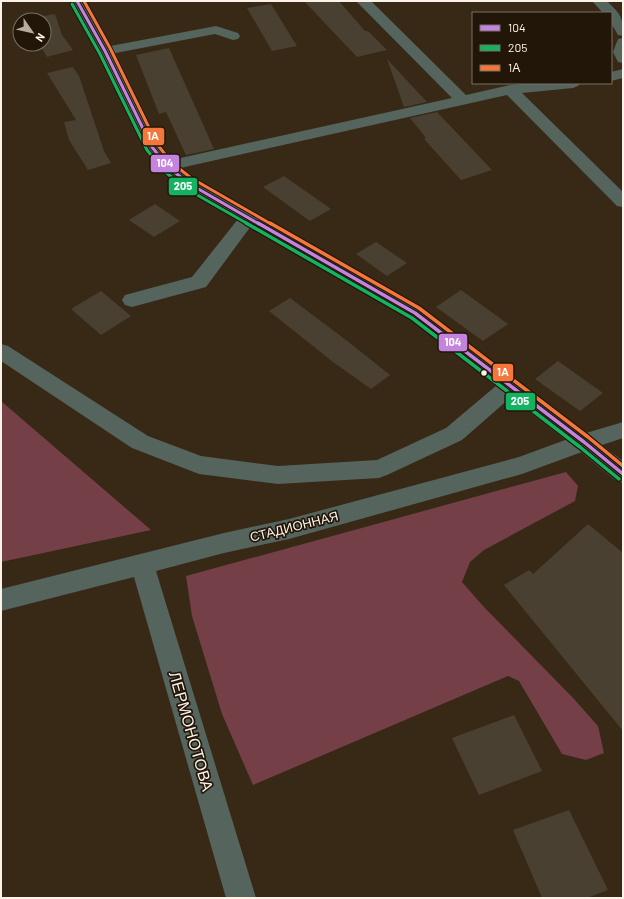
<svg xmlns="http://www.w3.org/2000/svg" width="624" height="899" viewBox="0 0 624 899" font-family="Barlow,sans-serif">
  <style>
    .green { fill: #743f46 }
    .building { fill: #494031 }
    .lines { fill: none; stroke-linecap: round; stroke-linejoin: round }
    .minor { fill: #56645e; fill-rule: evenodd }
    .major { fill: #4b625d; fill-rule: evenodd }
    .bus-1-far1-casing { stroke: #221609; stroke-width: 5 }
    .bus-1-casing { stroke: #221609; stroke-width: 6 }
    .bus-2-far1-casing { stroke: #221609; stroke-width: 5 }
    .bus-2-casing { stroke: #221609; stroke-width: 6 }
    .bus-3-far1-casing { stroke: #221609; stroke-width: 5 }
    .bus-3-casing { stroke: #221609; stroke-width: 6 }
    .bus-1-far1 { stroke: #c483df; stroke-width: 3 }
    .bus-1 { stroke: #c483df; stroke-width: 3.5 }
    .bus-2-far1 { stroke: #13b361; stroke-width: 3 }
    .bus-2 { stroke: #13b361; stroke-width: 3.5 }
    .bus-3-far1 { stroke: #f5763a; stroke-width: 3 }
    .bus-3 { stroke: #f5763a; stroke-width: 3.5 }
    .bus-dot { fill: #fcf2e7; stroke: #221609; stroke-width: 1.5 }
    .labels { text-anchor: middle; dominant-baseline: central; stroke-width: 3.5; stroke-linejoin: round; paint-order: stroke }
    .street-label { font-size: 13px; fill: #fcf2e7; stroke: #221609 }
    .near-street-label { font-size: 16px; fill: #fcf2e7; stroke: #221609 }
    .line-badge { stroke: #221609; stroke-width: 1.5 }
    .badge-label { font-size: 11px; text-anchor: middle; font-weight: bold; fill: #fff }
  </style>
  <rect width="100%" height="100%" fill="#372916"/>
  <path class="green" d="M 1,401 L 151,530 L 1,562 Z
    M 566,472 L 578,486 L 575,501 L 484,550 L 470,562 L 462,582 L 483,606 L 574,699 L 598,726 L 604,753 L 586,760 L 562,754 L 519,681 L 508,676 L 253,785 L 222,714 L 192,616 L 186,576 Z"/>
  <path class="building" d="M 304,1 L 339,1 L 365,31 L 368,31 L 387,50 L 357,57 Z
    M 271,4 L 297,46 L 272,51 L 247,8 Z
    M 55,14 L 62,35 L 73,50 L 47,57 L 39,44 L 44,44 L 44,20 L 33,20 L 32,18 Z
    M 169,48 L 214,149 L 186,155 L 166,112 L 159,114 L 136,55 Z
    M 387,59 L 427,102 L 404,107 Z
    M 73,67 L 79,76 L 104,151 L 111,163 L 88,170 L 69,140 L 64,122 L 76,120 L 47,73 Z
    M 437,112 L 492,170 L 461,180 L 424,139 L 426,138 L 410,118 Z
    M 284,176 L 331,209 L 310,221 L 263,187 Z
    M 155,204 L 180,221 L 154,237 L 129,220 Z
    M 376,242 L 407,263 L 387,276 L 356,254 Z
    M 461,290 L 508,324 L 483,341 L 436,307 Z
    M 101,291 L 131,316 L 101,335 L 71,309 Z
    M 290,298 L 346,340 L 390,375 L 371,389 L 333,362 L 269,311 Z
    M 558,361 L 603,393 L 580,411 L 535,379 Z
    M 588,524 L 623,553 L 623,731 L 504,585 L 529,570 L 533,574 Z
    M 514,715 L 542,771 L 479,795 L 452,738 Z
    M 569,810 L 608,890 L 587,898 L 542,898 L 513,830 Z"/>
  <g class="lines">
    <path class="minor" d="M 356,1 L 371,1 L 466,95 L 510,85 L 532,83 L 581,83 L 578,86 L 573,88 L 522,93 L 623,192 L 623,207 L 617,206 L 507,95 L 167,171 L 161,170 L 159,166 L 161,162 L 167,161 L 452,98 Z
      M 592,1 L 607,1 C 621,15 623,16 623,36 L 618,35 L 611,23 L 611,13 L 603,13 Z
      M 216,26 L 238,33 L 240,36 L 238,39 L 233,40 L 215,34 L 105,55 L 100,54 L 98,51 L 100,48 L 105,47 Z
      M 623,38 L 623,63 L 618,62 L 613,52 L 618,39 Z
      M 623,69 L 623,78 L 611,81 L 611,72 Z
      M 248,212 L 254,214 L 257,218 L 206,287 L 132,307 L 125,305 L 122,300 L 125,295 L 192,277 L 242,214 Z
      M 1,344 L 8,346 L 148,436 L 201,456 L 278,466 L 377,460 L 446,428 L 503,380 L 510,378 L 517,380 L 520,386 L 517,392 L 462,440 L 387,475 L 379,478 L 278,484 L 199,474 L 132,448 L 1,361 Z
      M 623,422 L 623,438 L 590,449 L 522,474 L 289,539 L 224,553 L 156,571 L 256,898 L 226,898 L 134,577 L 1,611 L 1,589 L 224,533 L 289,519 L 519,457 L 576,436 Z"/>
    <path class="major" d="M 70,1 L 84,1 L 112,51 L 160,146 L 173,162 L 194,179 L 422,308 L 623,461 L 623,483 L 615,480 L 576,448 L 408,318 L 182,187 L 161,170 L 144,147 L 98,51 Z"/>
    <g class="bus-1-far1-casing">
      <path id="bus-1-far1" d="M 77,1 L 105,51 L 152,147 L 167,166 L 188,183 L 259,224"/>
    </g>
    <g class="bus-1-casing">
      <path id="bus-1" d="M 258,223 L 415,313 L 584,442 L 623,474"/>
    </g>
    <g class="bus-2-far1-casing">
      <path id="bus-2-far1" d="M 72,4 L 100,54 L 147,150 L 163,170 L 185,188 L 248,224"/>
    </g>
    <g class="bus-2-casing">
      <path id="bus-2" d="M 246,223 L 412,318 L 580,447 L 619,479"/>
    </g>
    <g class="bus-3-far1-casing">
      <path id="bus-3-far1" d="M 84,1 L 110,48 L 157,144 L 171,162 L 191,178 L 271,224"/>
    </g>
    <g class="bus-3-casing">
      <path id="bus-3" d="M 270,223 L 419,308 L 588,437 L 623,466"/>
    </g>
    <use href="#bus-1-far1" class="bus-1-far1"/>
    <use href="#bus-1" class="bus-1"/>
    <use href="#bus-2-far1" class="bus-2-far1"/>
    <use href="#bus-2" class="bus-2"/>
    <use href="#bus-3-far1" class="bus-3-far1"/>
    <use href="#bus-3" class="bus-3"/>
  </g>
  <circle class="bus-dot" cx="484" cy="373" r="3.5"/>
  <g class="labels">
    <g class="street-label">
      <text transform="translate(294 526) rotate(-14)">СТАДИОННАЯ</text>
    </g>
    <g class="near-street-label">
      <text transform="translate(192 731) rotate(74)">ЛЕРМОНОТОВА</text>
    </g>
  </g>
  <g class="line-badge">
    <rect x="142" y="127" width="23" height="19" rx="4" fill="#f5763a"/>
    <rect x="150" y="154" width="30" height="19" rx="4" fill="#c483df"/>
    <rect x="168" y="177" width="30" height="19" rx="4" fill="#13b361"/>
    <rect x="438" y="333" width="30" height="19" rx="4" fill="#c483df"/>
    <rect x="492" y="363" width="22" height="19" rx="4" fill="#f5763a"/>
    <rect x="505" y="392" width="31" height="19" rx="4" fill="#13b361"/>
  </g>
  <g class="badge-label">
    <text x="153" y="140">1А</text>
    <text x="165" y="167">104</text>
    <text x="183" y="190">205</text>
    <text x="453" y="346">104</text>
    <text x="503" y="376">1А</text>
    <text x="520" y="405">205</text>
  </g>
  <rect width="624" height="899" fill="none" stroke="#fcf2e7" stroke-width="4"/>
  <rect x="472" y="12" width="140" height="72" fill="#221609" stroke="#796e62"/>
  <rect x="480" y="25" width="20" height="6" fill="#c483df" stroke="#796e62"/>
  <text x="508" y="32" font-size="12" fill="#fcf2e7">104</text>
  <rect x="480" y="45" width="20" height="6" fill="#13b361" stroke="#796e62"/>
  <text x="508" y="52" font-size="12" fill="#fcf2e7">205</text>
  <rect x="480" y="65" width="20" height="6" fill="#f5763a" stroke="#796e62"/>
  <text x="508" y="72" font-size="12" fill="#fcf2e7">1А</text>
  <g transform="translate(32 32) rotate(124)"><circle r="19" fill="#221609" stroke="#796e62"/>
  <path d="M0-3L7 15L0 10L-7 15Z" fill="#b7ac9e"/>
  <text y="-6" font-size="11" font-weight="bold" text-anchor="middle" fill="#fcf2e7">N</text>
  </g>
</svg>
